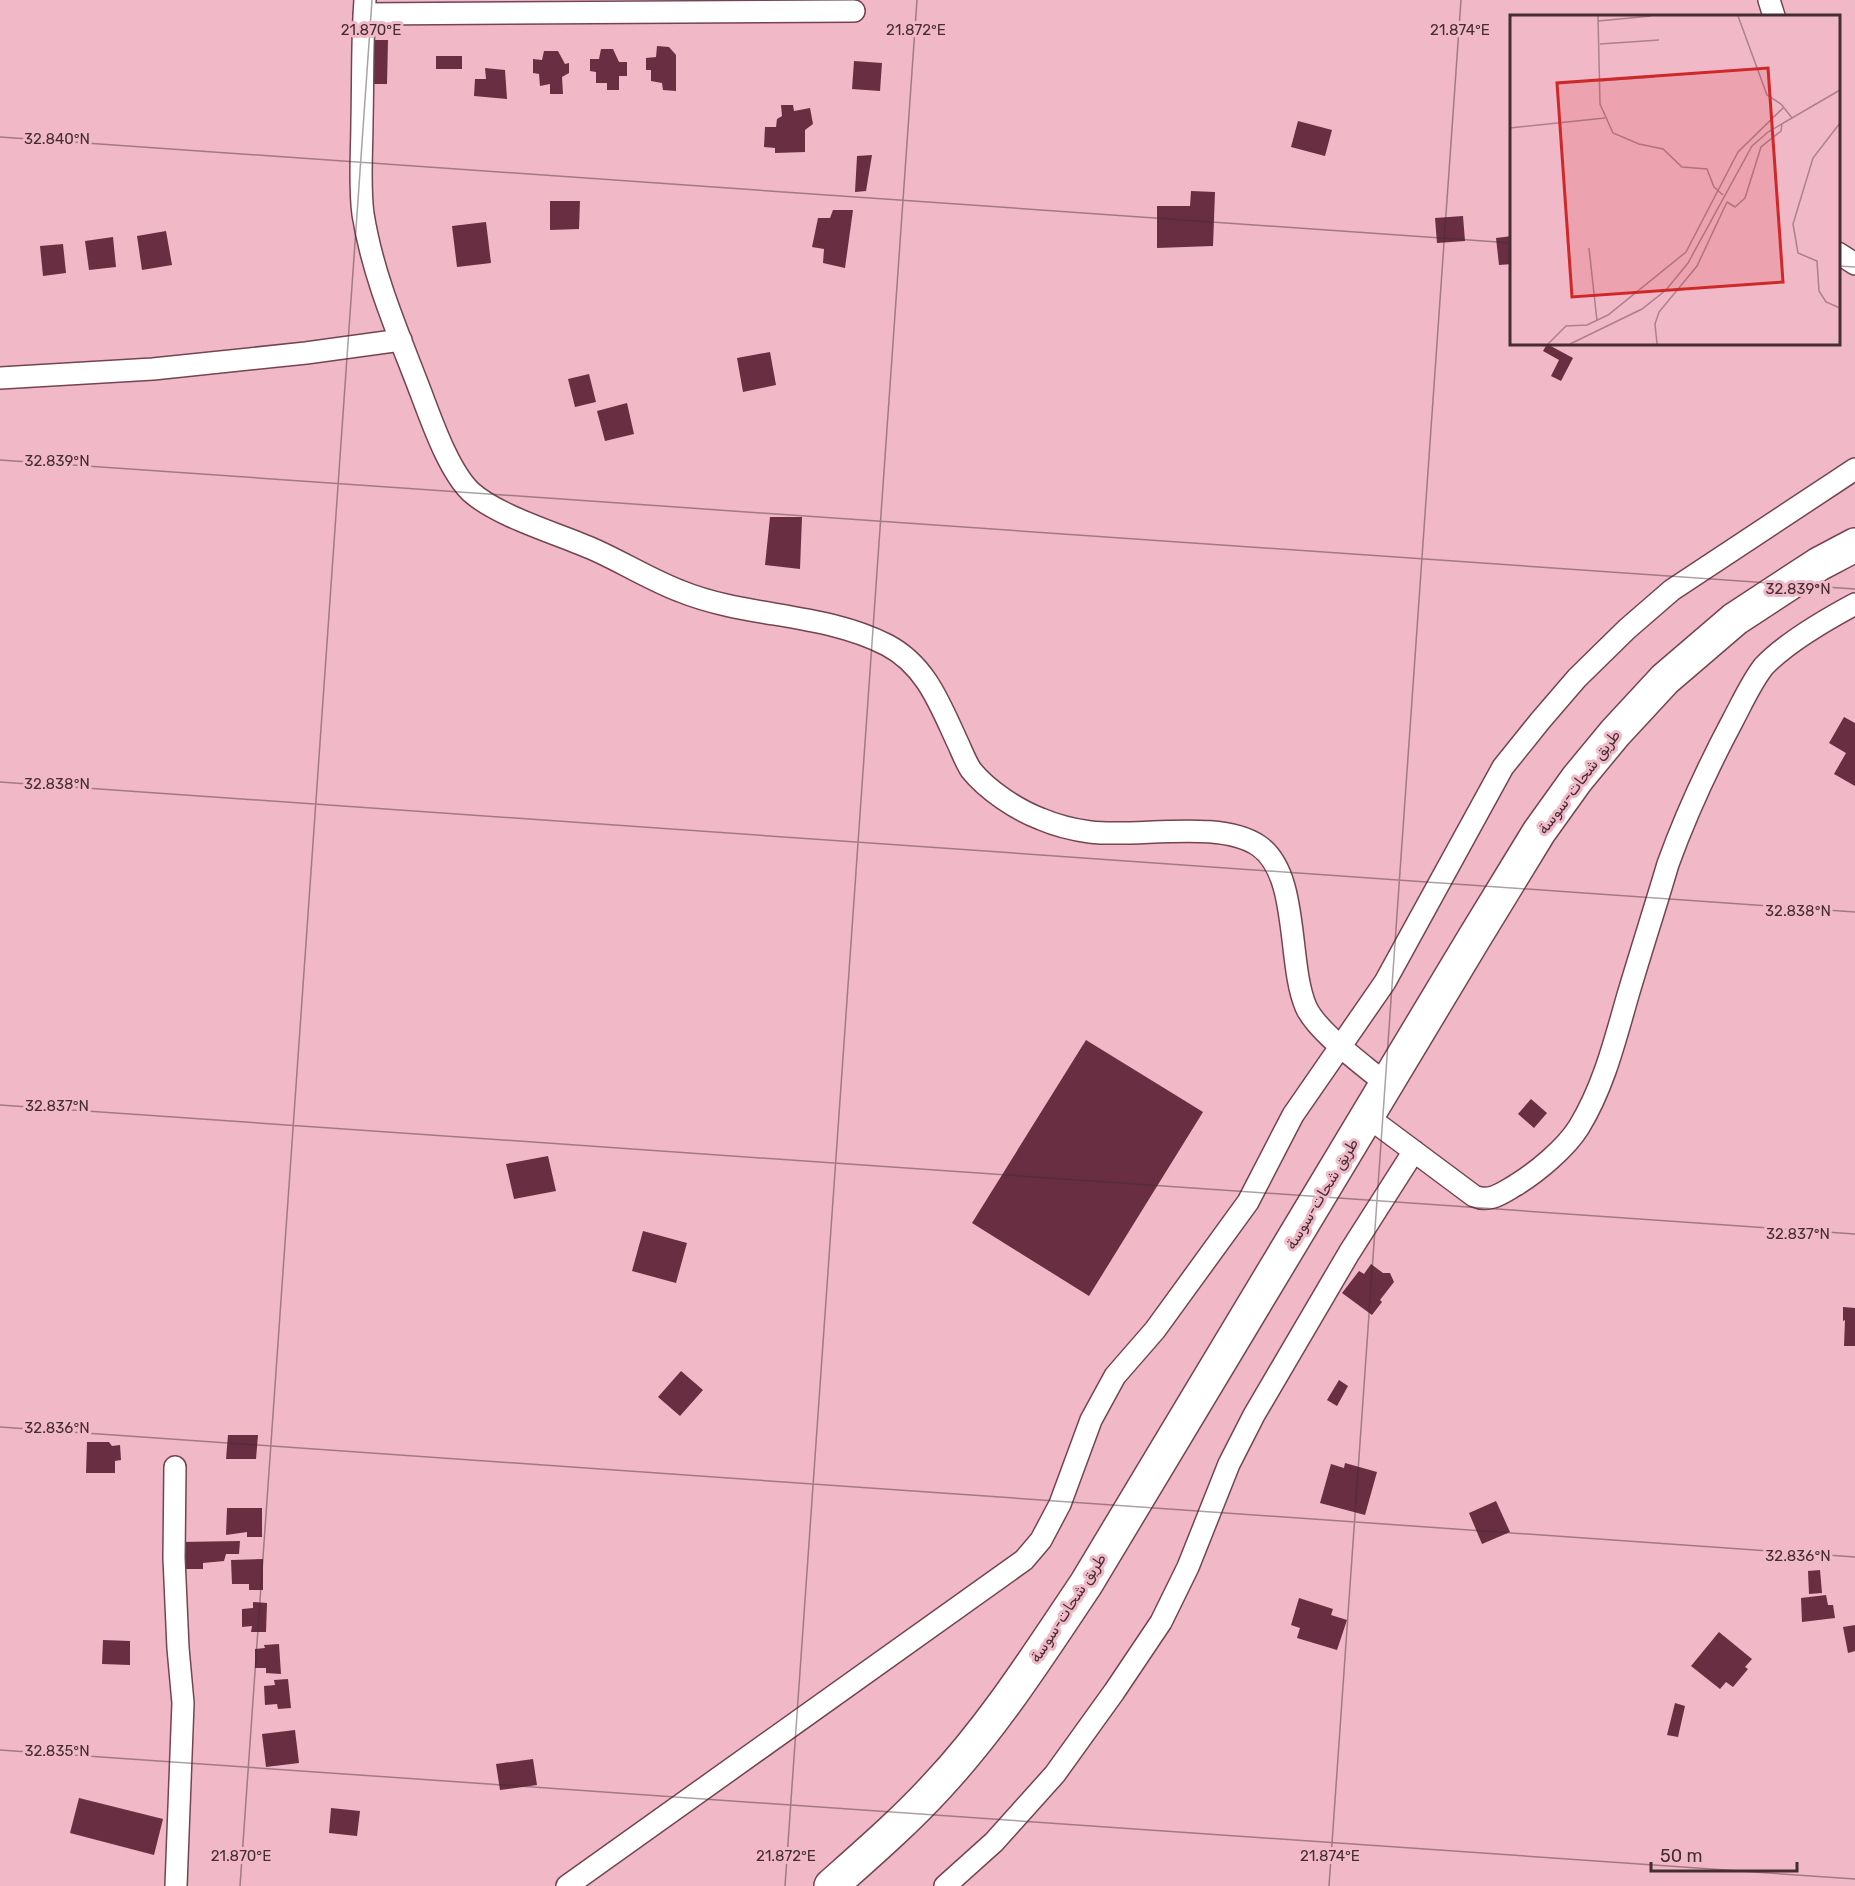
<svg xmlns="http://www.w3.org/2000/svg" width="1855" height="1886" viewBox="0 0 1855 1886" font-family="Rubik,'Noto Sans Arabic',sans-serif">
  <style>
    .building { fill: #692e42 }
    .lines { fill: none; stroke-linecap: round; stroke-linejoin: round }
    .street-casing { stroke: #744452; stroke-width: 24 }
    .primary-casing { stroke: #744452; stroke-width: 36 }
    .street { stroke: #fff; stroke-width: 21 }
    .primary { stroke: #fff; stroke-width: 33 }
    .ticks { fill: none; stroke: #442d33; stroke-width: 1.5; stroke-opacity: 0.45 }
    .labels { text-anchor: middle; dominant-baseline: central; stroke-width: 6; stroke-linejoin: round; paint-order: stroke }
    .street-label { font-size: 15px; fill: #442d33; stroke: #f1b8c7 }
    .inset-road { fill: none; stroke: #ac808c; stroke-width: 1.5 }
    .view { fill: #cf2829; fill-opacity: 0.15; stroke: #cf2829; stroke-width: 3 }
    .inset-edge { fill: none; stroke: #442d33; stroke-width: 3 }
    .ticks-label { font-size: 15px; text-anchor: middle; fill: #442d33; stroke: #f1b8c7; stroke-width: 6; stroke-linejoin: round; paint-order: stroke }
  </style>
  <rect width="100%" height="100%" fill="#f1b8c7"/>
  <path class="building" d="M 374,40 L 388,40 L 387,84 L 373,84 Z
    M 657,46 L 669,47 L 676,55 L 676,91 L 663,90 L 662,83 L 651,81 L 651,70 L 646,70 L 646,58 L 656,57 Z
    M 601,49 L 613,49 L 619,62 L 627,62 L 627,76 L 619,76 L 619,90 L 607,90 L 607,83 L 596,83 L 596,72 L 590,71 L 590,59 L 599,59 Z
    M 544,51 L 558,51 L 565,64 L 569,63 L 569,73 L 562,77 L 563,94 L 550,94 L 550,84 L 540,86 L 539,74 L 533,73 L 533,59 L 542,60 Z
    M 436,56 L 462,56 L 462,69 L 436,69 Z
    M 854,61 L 882,63 L 880,91 L 852,89 Z
    M 485,68 L 505,70 L 507,99 L 474,96 L 475,79 L 486,79 Z
    M 781,105 L 793,105 L 794,111 L 810,108 L 813,124 L 805,130 L 805,152 L 775,153 L 775,148 L 764,147 L 765,127 L 776,127 L 777,119 L 782,116 Z
    M 1298,121 L 1332,130 L 1325,156 L 1291,147 Z
    M 872,155 L 866,191 L 855,192 L 857,156 Z
    M 1191,191 L 1215,192 L 1213,246 L 1157,248 L 1157,206 L 1190,206 Z
    M 550,201 L 580,201 L 579,229 L 550,230 Z
    M 833,210 L 853,210 L 845,268 L 823,263 L 824,249 L 812,247 L 818,218 L 830,218 Z
    M 1463,216 L 1465,241 L 1437,243 L 1435,218 Z
    M 486,222 L 491,263 L 457,267 L 452,226 Z
    M 166,231 L 172,265 L 142,270 L 137,236 Z
    M 1512,236 L 1512,264 L 1499,265 L 1496,238 Z
    M 113,237 L 116,267 L 89,270 L 85,241 Z
    M 63,244 L 66,273 L 43,276 L 40,246 Z
    M 1547,344 L 1573,358 L 1561,381 L 1551,376 L 1559,360 L 1543,351 Z
    M 770,352 L 776,385 L 743,392 L 737,358 Z
    M 589,374 L 596,402 L 575,407 L 568,379 Z
    M 627,403 L 634,434 L 605,441 L 597,411 Z
    M 770,517 L 802,517 L 800,569 L 765,565 Z
    M 1844,717 L 1855,723 L 1855,786 L 1834,774 L 1846,753 L 1829,743 Z
    M 1086,1040 L 1203,1112 L 1089,1296 L 972,1223 Z
    M 1531,1099 L 1547,1113 L 1534,1128 L 1518,1114 Z
    M 548,1156 L 556,1191 L 514,1199 L 506,1164 Z
    M 643,1231 L 687,1243 L 676,1283 L 632,1271 Z
    M 1371,1264 L 1383,1273 L 1390,1273 L 1394,1282 L 1380,1300 L 1382,1302 L 1372,1315 L 1342,1293 L 1359,1271 L 1364,1274 Z
    M 1843,1307 L 1855,1308 L 1855,1346 L 1844,1346 L 1845,1320 L 1843,1321 Z
    M 681,1371 L 703,1390 L 680,1416 L 658,1397 Z
    M 1339,1380 L 1348,1386 L 1337,1406 L 1327,1400 Z
    M 228,1435 L 258,1435 L 256,1459 L 226,1459 Z
    M 87,1442 L 109,1442 L 112,1446 L 120,1445 L 121,1460 L 115,1461 L 115,1473 L 86,1473 Z
    M 1345,1463 L 1377,1472 L 1365,1515 L 1320,1503 L 1331,1464 L 1344,1468 Z
    M 1496,1501 L 1510,1532 L 1482,1544 L 1469,1513 Z
    M 227,1508 L 262,1508 L 262,1537 L 247,1537 L 247,1532 L 226,1535 Z
    M 240,1541 L 239,1554 L 226,1554 L 224,1561 L 203,1563 L 203,1569 L 179,1569 L 180,1542 Z
    M 263,1559 L 263,1590 L 249,1590 L 249,1584 L 232,1584 L 231,1560 Z
    M 1820,1570 L 1822,1593 L 1809,1594 L 1808,1571 Z
    M 1826,1595 L 1828,1605 L 1833,1605 L 1835,1618 L 1802,1622 L 1801,1598 Z
    M 1299,1598 L 1333,1609 L 1331,1615 L 1347,1620 L 1337,1650 L 1297,1638 L 1300,1628 L 1291,1625 Z
    M 253,1602 L 267,1603 L 266,1632 L 251,1632 L 252,1626 L 242,1627 L 242,1609 L 253,1608 Z
    M 1855,1625 L 1855,1651 L 1848,1653 L 1843,1627 Z
    M 1719,1632 L 1752,1659 L 1745,1667 L 1748,1669 L 1733,1687 L 1726,1682 L 1720,1689 L 1691,1666 Z
    M 103,1640 L 130,1641 L 130,1665 L 102,1664 Z
    M 279,1644 L 281,1674 L 266,1673 L 266,1668 L 255,1668 L 255,1649 L 265,1648 L 264,1645 Z
    M 288,1679 L 291,1708 L 278,1709 L 277,1704 L 265,1705 L 264,1686 L 275,1685 L 274,1680 Z
    M 1675,1703 L 1685,1706 L 1678,1737 L 1667,1735 Z
    M 295,1730 L 299,1763 L 266,1767 L 262,1734 Z
    M 533,1759 L 537,1785 L 500,1790 L 496,1764 Z
    M 79,1798 L 163,1819 L 154,1855 L 70,1833 Z
    M 331,1808 L 360,1811 L 357,1836 L 329,1833 Z"/>
  <g class="lines">
    <g class="street-casing">
      <path id="street" d="M 365,0 C 362,40 363,80 362,120 C 362,151 359,184 363,214 C 373,277 399,335 421,393 C 432,422 449,471 471,492 C 499,517 559,534 595,550 C 624,563 651,580 680,591 C 746,618 823,612 887,645 C 925,665 939,702 956,739 C 961,749 965,761 971,770 C 987,790 1017,810 1041,819 C 1055,825 1075,830 1090,832 C 1137,838 1220,819 1259,846 C 1300,875 1287,963 1306,1007 C 1317,1032 1364,1065 1386,1084
        M 1769,0 L 1774,16
        M 364,14 L 854,11
        M 1838,253 L 1855,264
        M 0,378 L 153,369 L 306,353 L 401,340
        M 1368,1117 L 1474,1196 C 1490,1203 1502,1193 1516,1185 C 1537,1172 1566,1148 1579,1127 C 1604,1086 1615,1040 1628,995 C 1641,951 1655,908 1668,864 C 1686,814 1709,765 1734,718 C 1743,701 1752,681 1764,666 C 1786,643 1827,619 1855,604
        M 175,1467 L 174,1558 L 178,1648 L 183,1703 L 176,1886
        M 567,1886 L 1024,1560 L 1041,1540 L 1060,1504 L 1091,1420 L 1115,1376 L 1155,1330 L 1248,1202 L 1293,1115 L 1385,982 L 1503,767 L 1540,721 L 1577,678 L 1627,629 L 1672,590 L 1855,469
        M 945,1886 L 994,1842 L 1055,1774 L 1114,1692 L 1161,1622 L 1188,1567 L 1229,1464 L 1254,1415 L 1349,1253 L 1414,1151"/>
    </g>
    <g class="primary-casing">
      <path id="primary" d="M 831,1886 C 867,1854 904,1822 937,1786 C 994,1725 1039,1654 1086,1584 L 1473,940 L 1539,832 L 1577,779 L 1615,733 L 1665,679 L 1735,619 L 1819,564 L 1855,545"/>
    </g>
    <use href="#street" class="street"/>
    <use href="#primary" class="primary"/>
  </g>
  <path class="ticks" d="M 0,137 L 1512,243M 1838,266 L 1855,267M 0,460 L 1855,589M 0,782 L 1855,912M 0,1105 L 1855,1234M 0,1427 L 1855,1557M 0,1750 L 1855,1879M 240,1886 L 372,0M 785,1886 L 917,0M 1329,1886 L 1461,0"/>
  <g class="labels">
    <g class="street-label">
      <text transform="translate(1579 782) rotate(-53)">طريق شحات-سوسة</text>
      <text transform="translate(1322 1194) rotate(-59)">طريق شحات-سوسة</text>
      <text transform="translate(1068 1608) rotate(-57)">طريق شحات-سوسة</text>
    </g>
  </g>
  <g transform="translate(1510 15)">
    <rect width="330" height="330" fill="#f1b8c7"/>
    <path class="inset-road" d="M 88,1 L 90,89 L 103,118 L 129,129 L 153,134 L 172,152 L 197,154 L 204,172 L 213,180M 228,1 L 257,80 L 271,89 L 282,103M 88,6 L 141,1M 90,29 L 149,25M 89,66 L 144,62M 330,108 L 303,143 L 283,209 L 288,238 L 307,246 L 309,276 L 316,287 L 330,293M 0,113 L 95,103M 217,187 L 225,192 L 235,183 L 251,132 L 271,116 L 272,109M 79,233 L 87,306M 38,329 L 56,311 L 77,310 L 98,300 L 176,237 L 228,137 L 274,92M 60,329 L 132,294 L 156,275 L 178,248 L 242,131 L 258,117 L 330,75M 147,329 L 145,309 L 149,297 L 187,251 L 217,187"/>
    <path class="view" d="M 258,53 L 273,267 L 62,282 L 47,68 Z"/>
    <rect width="330" height="330" class="inset-edge"/>
  </g>
  <g class="ticks-label">
    <text x="371" y="35">21.870°E</text>
    <text x="916" y="35">21.872°E</text>
    <text x="1460" y="35">21.874°E</text>
    <text x="57" y="144">32.840°N</text>
    <text x="57" y="466">32.839°N</text>
    <text x="1798" y="594">32.839°N</text>
    <text x="57" y="789">32.838°N</text>
    <text x="1798" y="916">32.838°N</text>
    <text x="57" y="1111">32.837°N</text>
    <text x="1798" y="1239">32.837°N</text>
    <text x="57" y="1433">32.836°N</text>
    <text x="1798" y="1561">32.836°N</text>
    <text x="57" y="1756">32.835°N</text>
    <text x="241" y="1861">21.870°E</text>
    <text x="786" y="1861">21.872°E</text>
    <text x="1330" y="1861">21.874°E</text>
  </g>
  <path d="M1651 1862v9h146v-9" fill="none" stroke="#442d33" stroke-width="3"/>
  <text x="1660" y="1862" font-size="18" fill="#442d33" stroke="#f1b8c7" stroke-width="4.5" paint-order="stroke">50 m</text>
</svg>
